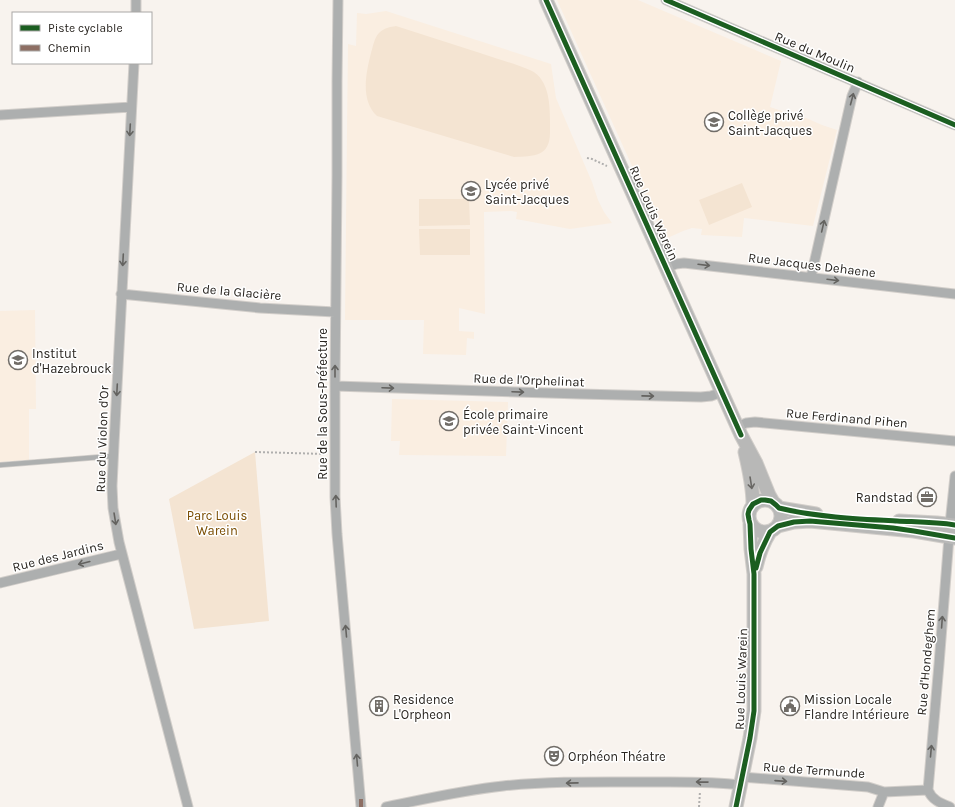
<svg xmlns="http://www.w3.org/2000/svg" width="955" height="807" viewBox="0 0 955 807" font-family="Karla,sans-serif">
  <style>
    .built { fill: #faeee1 }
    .green { fill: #f4e4d2 }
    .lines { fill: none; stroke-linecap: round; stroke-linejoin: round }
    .service-casing { stroke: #d2ceca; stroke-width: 6 }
    .minor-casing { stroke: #d2ceca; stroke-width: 11 }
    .secondary-casing { stroke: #d2ceca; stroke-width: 15 }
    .path { stroke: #b0afae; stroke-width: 2; stroke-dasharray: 2 2; stroke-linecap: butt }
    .service { stroke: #adafaf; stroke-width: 4.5 }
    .minor { stroke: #adafaf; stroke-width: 9 }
    .secondary { stroke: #b8b8b7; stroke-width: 13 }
    .quiet { stroke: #8d6e63; stroke-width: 4; stroke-dasharray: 8 4; stroke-linecap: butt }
    .cycleway-casing { stroke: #fff; stroke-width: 8 }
    .cycleway { stroke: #1b5e20; stroke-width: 5 }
    .oneway { stroke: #646360 }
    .oneway2 { stroke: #696764 }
    .labels { text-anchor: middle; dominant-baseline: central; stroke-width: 3; stroke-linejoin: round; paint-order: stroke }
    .street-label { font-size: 13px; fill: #292520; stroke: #fff }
    .poi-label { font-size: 13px; fill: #292520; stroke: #fff; text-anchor: start }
    .park-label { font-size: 13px; fill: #794c00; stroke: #fff }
  </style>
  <rect width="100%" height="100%" fill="#f8f3ee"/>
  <path class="built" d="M 557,0 L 638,0 L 781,61 L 770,107 L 794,115 L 806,118 L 822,125 L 837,130 L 813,226 L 744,218 L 742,237 L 701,235 L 702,229 L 692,228 L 683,231 L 665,239 Z
    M 386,11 L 551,64 L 556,98 L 592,182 L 598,200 L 604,212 L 612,223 L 570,229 L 516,219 L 517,212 L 511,211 L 484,212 L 485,314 L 459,308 L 459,331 L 474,332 L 474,339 L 467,338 L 466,355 L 423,354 L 424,320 L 345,320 L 347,131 L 348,44 L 356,46 L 357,13 L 366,14 Z
    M 35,310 L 36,409 L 29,409 L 29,460 L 0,462 L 0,311 Z
    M 392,399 L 508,402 L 506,456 L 399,455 L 400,441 L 391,441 Z"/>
  <path class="green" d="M 396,26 C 424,35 452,44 480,53 C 498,59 516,64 532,71 C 536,73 539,76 541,79 C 551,92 550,116 550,132 C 550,157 534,156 514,157 L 377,116 C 360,100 366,73 371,53 C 373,47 374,38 379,33 C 384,28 390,27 396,26 Z
    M 742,183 L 752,207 L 709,225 L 699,200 Z
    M 419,199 L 469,199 L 470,225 L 419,226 Z
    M 419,229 L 470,229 L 470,255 L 420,255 Z
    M 255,452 L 269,621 L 194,629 L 169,499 Z"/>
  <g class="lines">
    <g class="service-casing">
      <path id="service" d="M 0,465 L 113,456"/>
    </g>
    <g class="minor-casing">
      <path id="minor" d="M 338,0 L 337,82 L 337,176 L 335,386 L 335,497 L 337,534 L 361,807
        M 666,0 L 955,125
        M 136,13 L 136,0
        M 134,63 L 114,444 L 112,486 L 113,508 L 119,542 L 188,807
        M 0,115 L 131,107
        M 666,268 L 676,264 L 684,263 L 955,294
        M 811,277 L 852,96 L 858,82
        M 121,294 L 260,308 L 335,312
        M 335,386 L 580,394 L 701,397 L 711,396 L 722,392
        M 737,427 L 746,423 L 755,422 L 955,441
        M 950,524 L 955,476
        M 949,537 L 939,664 L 928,790 C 932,800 940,803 950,807
        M 0,583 L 121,554
        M 742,777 L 868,787 L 884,792 L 928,790
        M 386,807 C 425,799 464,790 503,786 C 551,781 599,782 646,782 C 678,782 710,781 741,785
        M 878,807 L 884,792"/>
    </g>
    <g class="secondary-casing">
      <path id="secondary" d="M 546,0 L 741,435 L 756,463 L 769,495 L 773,502
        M 745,452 C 749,469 753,487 753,504
        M749 516a16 16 0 1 1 32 0a16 16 0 1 1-32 0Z
        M 779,508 L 816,514
        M 899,521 L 937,523 L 955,525
        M 778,526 L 794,522 L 810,521 L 914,531 L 955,538
        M 756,567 C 759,554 763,543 770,532
        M 736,807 L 750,738 L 754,711 L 754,574 L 751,549 L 750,524"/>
    </g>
    <path class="path" d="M 587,158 L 592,159 L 607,166
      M 255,452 L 326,454
      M 699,807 L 700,791"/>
    <use href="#service" class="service"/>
    <use href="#minor" class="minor"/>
    <use href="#secondary" class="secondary"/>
    <path class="quiet" d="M 361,799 L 361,807"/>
    <g class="cycleway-casing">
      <path id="cycleway" d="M 546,0 L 741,435
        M 666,0 L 955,125
        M 756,568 L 760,553 L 770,532 L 778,526 L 794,522 L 810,521 L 893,528 L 914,531 L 955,538
        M 736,807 L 750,738 L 754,711 L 754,574 L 751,549 L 750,524 L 749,520 L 748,514 L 749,510 L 753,504 L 761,500 L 765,500 L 771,501 L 776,505 L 779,508 C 816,517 859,519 897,521 C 917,522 936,522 955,525"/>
    </g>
    <use href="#cycleway" class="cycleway"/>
  </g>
  <defs><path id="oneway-shaft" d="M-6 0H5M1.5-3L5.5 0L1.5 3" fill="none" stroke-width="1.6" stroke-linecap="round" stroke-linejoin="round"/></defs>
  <g class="oneway">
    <use href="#oneway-shaft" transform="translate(852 99) rotate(-75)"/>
    <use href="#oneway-shaft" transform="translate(130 130) rotate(93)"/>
    <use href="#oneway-shaft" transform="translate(823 226) rotate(-77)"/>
    <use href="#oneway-shaft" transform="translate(123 260) rotate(93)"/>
    <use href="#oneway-shaft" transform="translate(704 265) rotate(7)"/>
    <use href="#oneway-shaft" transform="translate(833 280) rotate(7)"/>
    <use href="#oneway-shaft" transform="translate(335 371) rotate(-90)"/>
    <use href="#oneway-shaft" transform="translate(388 388) rotate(2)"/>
    <use href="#oneway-shaft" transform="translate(117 390) rotate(93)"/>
    <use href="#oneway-shaft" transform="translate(518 392) rotate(2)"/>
    <use href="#oneway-shaft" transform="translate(648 396) rotate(1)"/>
    <use href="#oneway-shaft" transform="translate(336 501) rotate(-92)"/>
    <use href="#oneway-shaft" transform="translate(115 519) rotate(81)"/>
    <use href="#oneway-shaft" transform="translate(84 563) rotate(166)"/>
    <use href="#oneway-shaft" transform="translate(942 622) rotate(-86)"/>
    <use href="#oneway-shaft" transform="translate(346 631) rotate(-95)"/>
    <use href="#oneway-shaft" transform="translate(931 751) rotate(-85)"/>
    <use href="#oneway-shaft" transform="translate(357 760) rotate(-95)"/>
    <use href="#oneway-shaft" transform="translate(781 781) rotate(4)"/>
    <use href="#oneway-shaft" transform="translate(702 782) rotate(-179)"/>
    <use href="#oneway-shaft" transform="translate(572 783) rotate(179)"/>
  </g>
  <use class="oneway2" href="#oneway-shaft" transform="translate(751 483) rotate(81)"/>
  <defs>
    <g id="school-ring" transform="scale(1)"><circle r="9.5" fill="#fff" stroke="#716d68" stroke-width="1.5"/><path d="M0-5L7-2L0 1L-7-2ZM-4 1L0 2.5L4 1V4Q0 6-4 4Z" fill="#716d68"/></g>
    <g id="office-ring" transform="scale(1)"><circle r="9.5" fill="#fff" stroke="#716d68" stroke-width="1.5"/><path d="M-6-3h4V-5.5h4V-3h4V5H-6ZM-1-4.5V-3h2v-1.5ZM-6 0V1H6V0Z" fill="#716d68"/></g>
    <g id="building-ring" transform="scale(1)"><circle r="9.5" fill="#fff" stroke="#716d68" stroke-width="1.5"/><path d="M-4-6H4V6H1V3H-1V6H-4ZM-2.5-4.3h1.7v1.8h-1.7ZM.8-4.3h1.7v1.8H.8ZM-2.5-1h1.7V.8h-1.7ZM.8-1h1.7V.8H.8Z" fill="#716d68"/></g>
    <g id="civic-ring" transform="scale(1)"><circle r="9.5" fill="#fff" stroke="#716d68" stroke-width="1.5"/><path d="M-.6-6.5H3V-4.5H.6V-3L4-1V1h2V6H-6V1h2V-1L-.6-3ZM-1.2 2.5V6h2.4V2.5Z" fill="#716d68"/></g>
    <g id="theatre-ring" transform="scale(1)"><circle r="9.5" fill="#fff" stroke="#716d68" stroke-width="1.5"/><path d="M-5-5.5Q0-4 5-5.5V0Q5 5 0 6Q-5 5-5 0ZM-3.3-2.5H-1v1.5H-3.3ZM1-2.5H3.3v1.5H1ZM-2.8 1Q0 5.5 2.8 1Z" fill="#716d68"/></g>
  </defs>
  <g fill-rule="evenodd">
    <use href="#school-ring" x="714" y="122"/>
    <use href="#school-ring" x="471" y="191"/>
    <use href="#school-ring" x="18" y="360"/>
    <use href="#school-ring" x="449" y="421"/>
    <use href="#office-ring" x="927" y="497"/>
    <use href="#building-ring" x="379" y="706"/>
    <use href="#civic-ring" x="790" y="706"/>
    <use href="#theatre-ring" x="554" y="756"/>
  </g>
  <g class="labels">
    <g class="street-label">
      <text transform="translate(815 52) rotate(23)">Rue du Moulin</text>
      <text transform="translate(654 213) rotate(66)">Rue Louis Warein</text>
      <text transform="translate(812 265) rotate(7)">Rue Jacques Dehaene</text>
      <text transform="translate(229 291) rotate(5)">Rue de la Glacière</text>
      <text transform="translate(529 380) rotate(2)">Rue de l'Orphelinat</text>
      <text transform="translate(322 404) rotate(-90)">Rue de la Sous-Préfecture</text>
      <text transform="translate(847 418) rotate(5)">Rue Ferdinand Pihen</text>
      <text transform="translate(102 439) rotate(-88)">Rue du Violon d'Or</text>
      <text transform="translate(58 556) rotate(-14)">Rue des Jardins</text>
      <text transform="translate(926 662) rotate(-85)">Rue d'Hondeghem</text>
      <text transform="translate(741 679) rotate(-88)">Rue Louis Warein</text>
      <text transform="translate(814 770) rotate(4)">Rue de Termunde</text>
    </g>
    <g class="poi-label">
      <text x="728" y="115">Collège privé<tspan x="728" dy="15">Saint-Jacques</tspan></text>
      <text x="485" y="184">Lycée privé<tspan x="485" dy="15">Saint-Jacques</tspan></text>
      <text x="32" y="353">Institut<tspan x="32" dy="15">d'Hazebrouck</tspan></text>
      <text x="463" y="414">École primaire<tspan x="463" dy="15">privée Saint-Vincent</tspan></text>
      <text x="913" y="497" text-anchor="end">Randstad</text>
      <text x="393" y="699">Residence<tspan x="393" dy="15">L'Orpheon</tspan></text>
      <text x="804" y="699">Mission Locale<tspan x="804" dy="15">Flandre Intérieure</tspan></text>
      <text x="568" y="756">Orphéon Théatre</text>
    </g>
    <g class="park-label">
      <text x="217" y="515">Parc Louis<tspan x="217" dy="15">Warein</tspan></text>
    </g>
  </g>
  <rect x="12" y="12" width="140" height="52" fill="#ffffff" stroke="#a9a8a6"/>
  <rect x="20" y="25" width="20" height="6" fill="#1b5e20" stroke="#a9a8a6"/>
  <text x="48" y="32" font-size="12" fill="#292520">Piste cyclable</text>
  <rect x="20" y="45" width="20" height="6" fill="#8d6e63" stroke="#a9a8a6"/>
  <text x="48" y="52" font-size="12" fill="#292520">Chemin</text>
</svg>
